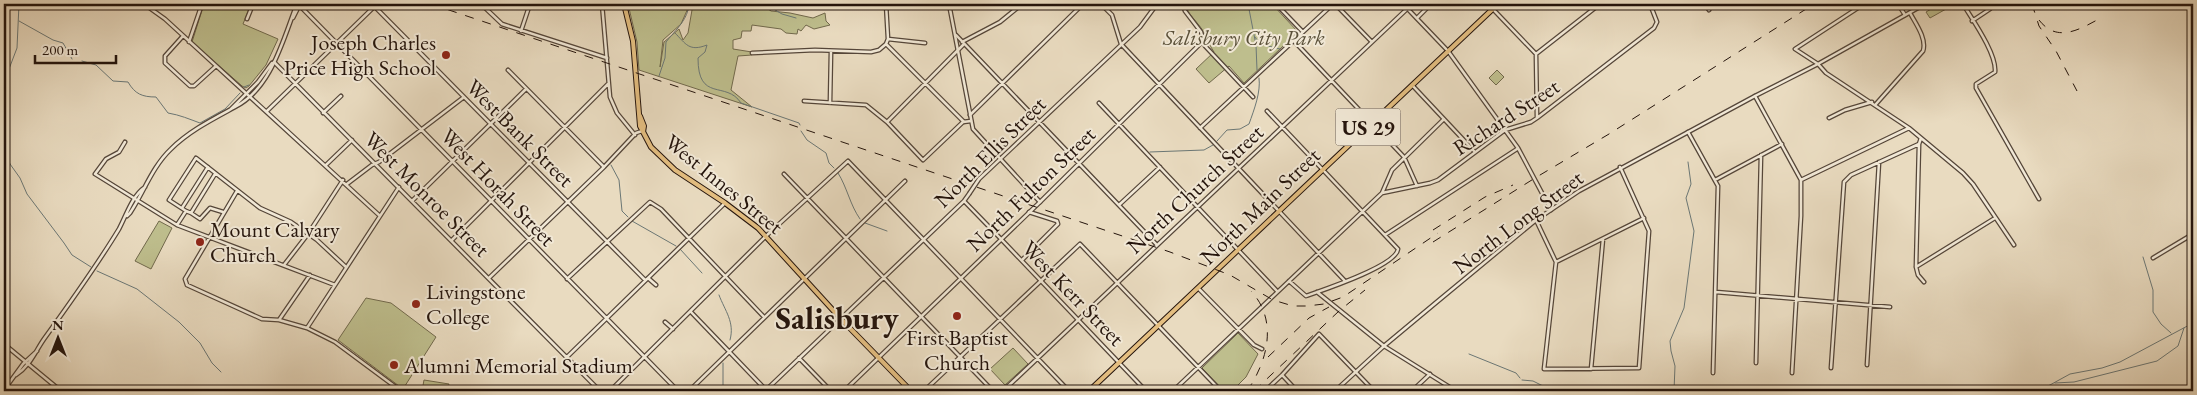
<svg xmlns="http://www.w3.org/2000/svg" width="2197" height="395" viewBox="0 0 2197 395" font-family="'EB Garamond',serif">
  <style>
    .green { fill: #bebe8d; stroke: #71694c; fill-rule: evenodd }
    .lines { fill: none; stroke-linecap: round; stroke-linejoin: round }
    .stream { stroke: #6b7775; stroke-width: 1 }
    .minor-casing { stroke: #554639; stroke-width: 5 }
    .tertiary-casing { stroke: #554639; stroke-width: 5 }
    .primary-casing { stroke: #24140c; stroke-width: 6 }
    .minor { stroke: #f1e8d6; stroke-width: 2.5 }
    .tertiary { stroke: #f1e8d6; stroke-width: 2.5 }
    .primary { stroke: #e4be80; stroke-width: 4 }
    .rail { stroke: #24140c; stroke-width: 1; stroke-dasharray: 9 9; stroke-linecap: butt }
    .minor-bridge-casing { stroke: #554639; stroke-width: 5; stroke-linecap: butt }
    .minor-bridge { stroke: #f1e8d6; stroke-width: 2.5 }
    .poi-dot { fill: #8f2418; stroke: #f1e8d6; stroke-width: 2 }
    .labels { text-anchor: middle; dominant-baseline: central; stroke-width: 4; stroke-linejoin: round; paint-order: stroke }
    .shield { fill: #f1e8d6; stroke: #625449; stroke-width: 1 }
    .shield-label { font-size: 21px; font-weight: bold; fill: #24140c }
    .park-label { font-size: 22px; font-style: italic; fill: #5a5039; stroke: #f1e8d6 }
    .poi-label { font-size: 22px; fill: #24140c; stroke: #f1e8d6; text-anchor: start }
    .street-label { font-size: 22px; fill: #24140c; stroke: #f1e8d6 }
    .town-label { font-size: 32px; font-weight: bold; fill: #24140c; stroke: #f1e8d6 }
  </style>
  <rect width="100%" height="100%" fill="#e9dbc0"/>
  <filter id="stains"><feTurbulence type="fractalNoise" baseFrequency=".004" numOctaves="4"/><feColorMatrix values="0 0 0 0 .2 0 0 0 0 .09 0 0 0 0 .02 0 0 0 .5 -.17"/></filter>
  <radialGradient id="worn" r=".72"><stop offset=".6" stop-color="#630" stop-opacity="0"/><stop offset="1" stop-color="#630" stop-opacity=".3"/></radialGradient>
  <path class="green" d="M 204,4 L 251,4 L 243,24 L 278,39 L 266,65 L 249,86 L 246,88 L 242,86 L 192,42 Z
    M 628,4 L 761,4 L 771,11 L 790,13 L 813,18 L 825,13 L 826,21 L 830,25 L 814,29 L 806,25 L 801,31 L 798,29 L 797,34 L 786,33 L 781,29 L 752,25 L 751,31 L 742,31 L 741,38 L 733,40 L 733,49 L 752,52 L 752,55 L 738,56 L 731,90 L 752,107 L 639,70 L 637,42 ZM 689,6 L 692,10 L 688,33 L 683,40 L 679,29 L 664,42 L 660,67 L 663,40 L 681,24 Z
    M 1185,4 L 1272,4 L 1298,32 L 1244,83 L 1229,66 L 1209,83 L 1196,69 L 1214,52 C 1209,45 1207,38 1203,31 C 1197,21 1188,15 1185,4 Z
    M 1940,4 L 1955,4 L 1930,18 L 1926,12 Z
    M 1497,70 L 1504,77 L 1496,85 L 1489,78 Z
    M 159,221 L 172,228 L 151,269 L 135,261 Z
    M 366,298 L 391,303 L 436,337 L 403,389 L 338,340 Z
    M 1238,333 L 1258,354 L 1246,377 L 1232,391 L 1224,391 L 1202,368 Z
    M 1013,348 L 1028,364 L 1005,385 L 990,369 Z
    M 424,380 L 449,384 L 447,391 L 422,391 Z"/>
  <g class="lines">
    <path class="stream" d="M 765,4 L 782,14 L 796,18
      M 1248,4 L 1256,45 L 1257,70
      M 19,21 L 53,40 L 63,43 L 72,59
      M 675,33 C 686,44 689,52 707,45 L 705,52 L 698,58 C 698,103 726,80 741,103 L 799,123 L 800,125
      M 1255,37 L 1260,44 L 1280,49
      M 82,61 L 96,65 L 113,81 L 128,82 C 135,94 142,97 156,97 L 168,113 C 180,115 189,119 200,123 L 225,109 L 240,93
      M 659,76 L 665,58 L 666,42 C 674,32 685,22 688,10 L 695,6 L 695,4
      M 4,82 L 17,48 L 19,4
      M 244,87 L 249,85
      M 801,131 L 807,140 L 826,153 L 829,163 L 834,168
      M 1217,141 L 1227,130 L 1240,129 L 1249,124 C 1254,110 1261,92 1259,78
      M 6,152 L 10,164 L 20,178 L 27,194 L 64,243 L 72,255 L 91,267
      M 1150,152 L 1204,150 L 1213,145
      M 611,165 L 619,180 L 622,211 L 628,217
      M 838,173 C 847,187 850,205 860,219
      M 632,221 L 676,246
      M 865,223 L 887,231
      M 680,249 L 702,273
      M 2143,257 L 2153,290 L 2153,312 L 2161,324 L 2171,333
      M 97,271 L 137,289 L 179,322 L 200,343 L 212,363 L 221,372
      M 719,295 C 725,311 735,322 730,340
      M 1469,354 L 1516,373 L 1520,378
      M 723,363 L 723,391
      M 1522,380 L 1533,381 L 1553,391
      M 2055,383 L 2074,382 L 2157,361 L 2178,346 L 2184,328
      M 1616,391 L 1638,389 L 1657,391
      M 1674,391 L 1675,366 L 1671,351 L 1670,341 L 1684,308 L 1694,231 L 1686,198 L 1691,184 L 1688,162
      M 2039,391 L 2070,374 L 2102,368 L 2120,362 L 2193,323
      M 2047,391 L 2050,385"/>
    <g class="minor-casing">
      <path id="minor" d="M 144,4 L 165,19 L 380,216
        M 481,4 L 502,24 L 607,58
        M 602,4 L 610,97 L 617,113 L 635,135
        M 886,4 L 888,39 L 886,44 L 964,122
        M 1101,4 L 1112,15 L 1121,44 L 1345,281
        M 1183,4 L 1185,11 L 1201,32 L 1205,46 L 1253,97
        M 1276,4 L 1302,31
        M 1335,4 L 1372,42
        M 1488,4 L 1536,54 L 1537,118
        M 1705,4 L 1709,10
        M 1864,4 L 1795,49 L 1818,64 L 1826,73 L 1909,128 L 1963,173 L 1973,184 L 2014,245
        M 1898,4 L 1905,15
        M 1963,4 C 1972,19 1997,54 1995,72 L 1976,84 L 1976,88 L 2039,199
        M 299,5 L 678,391
        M 375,7 L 645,280
        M 1417,18 L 1431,4
        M 247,19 L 253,4
        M 1972,21 L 1990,9 L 1987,4
        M 521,31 L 530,4
        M 956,35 L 1157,245
        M 183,36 L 165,56 L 165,63 L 190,86 L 194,86 L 216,66
        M 888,39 L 925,43
        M 1293,40 L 1404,157 L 1417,186
        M 189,42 L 202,4
        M 962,42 L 1000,22 L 1022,4
        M 1448,51 L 1518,148 L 1551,210
        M 752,53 L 815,50 L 871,52 L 879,50 L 886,44
        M 1536,54 L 1600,4
        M 274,62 L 600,391
        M 508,70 L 604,167
        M 1412,85 L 1474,151
        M 1755,96 L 1801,180 L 1801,216 L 1792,373
        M 804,101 L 866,105 L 887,122 L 923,160 L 963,122 L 971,121
        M 830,103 L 831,51
        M 1099,103 L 1277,291
        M 1876,104 L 1923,51 C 1927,39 1916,24 1910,13
        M 267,111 L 377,4
        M 1267,111 L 1398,249 C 1396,266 1323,290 1306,296 L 1289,281
        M 323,113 L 341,96
        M 970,115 L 1083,4
        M 1829,118 L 1845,110 L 1872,102
        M 887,122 L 964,44
        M 1200,128 L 1333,4
        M 1688,132 L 1718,186 L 1713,373
        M 1921,138 L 1919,144 L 1916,267 L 1918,275 L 1924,282
        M 125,142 L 119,152 L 106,159 L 95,174 L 177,225 L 335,285
        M 326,165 L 352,140
        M 784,174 L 993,391
        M 979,179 L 1140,27 L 1157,4
        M 1715,180 L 1782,144
        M 1801,180 L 1909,128
        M 347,184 L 372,165 L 379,162 L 464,97
        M 237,191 L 185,279 L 187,285 L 262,319 L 279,320 L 307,328 L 335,342 L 401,391
        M 1382,193 L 1392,170 L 1444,119
        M 412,201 L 526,89
        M 964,201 L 1001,239
        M 1040,202 L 1203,41
        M 1119,205 L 1160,167
        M 182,208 L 208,167
        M 186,211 L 169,200 L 196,158 L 260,208 L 291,222 L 317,240 L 346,267
        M 191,213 L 200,219 L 210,208 L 223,212
        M 1536,220 L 1556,262 L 1544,369 L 1639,368 L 1649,231 L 1620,167
        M 177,225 L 186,211 L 191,213 L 215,174
        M 1385,235 L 1517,149
        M 452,240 L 608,84
        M 2153,258 L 2193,234
        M 1022,260 L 1058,224 L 1057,221 L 1029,212
        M 1556,262 L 1644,218
        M 284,265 L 308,234 L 343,180
        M 1916,267 L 1995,218
        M 489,278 L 604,167 L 636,133 L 642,131
        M 648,278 L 656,285
        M 567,279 L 650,202 L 661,209 L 764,317
        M 1198,288 L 1254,345 L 1262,349
        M 1317,292 L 1384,346
        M 1716,292 L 1890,307
        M 691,312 L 766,390
        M 279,320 L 310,275
        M 665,322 L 673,329
        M 307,328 L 399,187
        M 4,344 L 61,391
        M 567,357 L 725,203
        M 799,358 L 831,391
        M 1756,363 L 1761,155
        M 1867,365 L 1879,162
        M 1831,368 L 1844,182 L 1851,175 L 1919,144
        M 1591,369 L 1603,239
        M 1282,375 L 1297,391
        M 610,391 L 766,236 L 848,161 L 1069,391
        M 689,391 L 905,181
        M 765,391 L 964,201 L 969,194
        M 924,391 L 1080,244 L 1221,391
        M 1003,391 L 1408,8
        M 1173,391 L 1382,193 L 1430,183 L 1438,180 L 1505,130 L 1531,122 L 1537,118 L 1654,28 L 1657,22 L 1650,4
        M 1265,391 L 1282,375 L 1319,334 L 1374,391
        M 1412,391 L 1430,374"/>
    </g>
    <g class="tertiary-casing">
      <path id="tertiary" d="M 1403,4 L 1448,51
        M 293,18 L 300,4
        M 231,109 L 258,82 L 272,63
        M 127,216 L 130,213 C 144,192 152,167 171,149 C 189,131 213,119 235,107 C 272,88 283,39 297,4
        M 1001,239 L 1146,391
        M 1384,346 L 1456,391
        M 16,375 C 30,366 35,352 44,339 C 70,303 96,267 119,229 C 126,216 132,196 145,187
        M 4,390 L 23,364 L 37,351
        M 844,391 L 1040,202 L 973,129 L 949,4
        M 1335,391 L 1384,346 L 1438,301 L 1536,220 L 1579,191 L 1755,96 L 1818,64 L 1925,4"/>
    </g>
    <g class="primary-casing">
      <path id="primary" d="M 624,4 L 633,41 L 640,126 L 651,147 L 675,170 L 725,203 L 758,228 L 841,319 L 911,391
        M 640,116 L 644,126 L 643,132
        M 1089,391 L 1498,4"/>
    </g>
    <use href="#minor" class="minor"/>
    <use href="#tertiary" class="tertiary"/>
    <use href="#primary" class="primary"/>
    <path class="rail" d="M 431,4 L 1170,252 L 1230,275 L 1273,300 L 1293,306 L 1307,306 L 1324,304 L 1343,297 L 1438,233
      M 2032,4 L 2039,26 L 2056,51 L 2077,91
      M 2039,20 C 2056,42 2077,31 2097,20
      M 1433,230 L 1485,197 L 1513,185
      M 1433,242 L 1535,178 L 1609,134 L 1814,4
      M 1268,357 L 1309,318 L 1329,307
      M 1247,391 C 1268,361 1278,320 1251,291
      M 1254,391 L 1339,311 L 1365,290"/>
    <g class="minor-bridge-casing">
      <path id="minor-bridge" d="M 969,194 L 979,179"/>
    </g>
    <use href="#minor-bridge" class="minor-bridge"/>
  </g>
  <g class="poi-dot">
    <circle cx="446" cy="55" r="5"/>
    <circle cx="200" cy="242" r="5"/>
    <circle cx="416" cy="304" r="5"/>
    <circle cx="957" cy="316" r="5"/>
    <circle cx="394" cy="365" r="5"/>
  </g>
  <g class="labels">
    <rect class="shield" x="1335.5" y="108.5" width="65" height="37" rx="4"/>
    <g class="shield-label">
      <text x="1368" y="127">US 29</text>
    </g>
    <g class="park-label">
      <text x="1244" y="37">Salisbury City Park</text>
    </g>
    <g class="poi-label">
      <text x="436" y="42" text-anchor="end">Joseph Charles<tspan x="436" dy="25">Price High School</tspan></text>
      <text x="210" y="229">Mount Calvary<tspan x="210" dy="25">Church</tspan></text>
      <text x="426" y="291">Livingstone<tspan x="426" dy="25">College</tspan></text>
      <text x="957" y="337" text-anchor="middle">First Baptist<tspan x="957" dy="25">Church</tspan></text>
      <text x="404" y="365">Alumni Memorial Stadium</text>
    </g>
    <g class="street-label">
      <text transform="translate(1506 117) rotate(-33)">Richard Street</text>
      <text transform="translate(520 133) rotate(45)">West Bank Street</text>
      <text transform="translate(990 152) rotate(-45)">North Ellis Street</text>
      <text transform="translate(724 184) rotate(39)">West Innes Street</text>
      <text transform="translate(498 187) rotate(46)">West Horah Street</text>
      <text transform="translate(1031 189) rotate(-44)">North Fulton Street</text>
      <text transform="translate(1195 189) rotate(-43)">North Church Street</text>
      <text transform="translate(427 194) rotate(45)">West Monroe Street</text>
      <text transform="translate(1260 206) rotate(-44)">North Main Street</text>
      <text transform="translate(1518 222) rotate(-37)">North Long Street</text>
      <text transform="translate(1073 293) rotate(46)">West Kerr Street</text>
    </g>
    <g class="town-label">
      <text x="837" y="318">Salisbury</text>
    </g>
  </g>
  <rect width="2197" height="395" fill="none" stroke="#e9dbc0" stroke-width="20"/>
  <rect x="5" y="5" width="2187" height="385" fill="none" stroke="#24140c" stroke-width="2.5"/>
  <rect x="10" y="10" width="2177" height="375" fill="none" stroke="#24140c"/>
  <g transform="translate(58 338)" stroke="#f1e8d6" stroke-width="4" paint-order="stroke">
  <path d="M0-4L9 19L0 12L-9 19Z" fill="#24140c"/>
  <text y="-8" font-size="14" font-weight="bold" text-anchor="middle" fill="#24140c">N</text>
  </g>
  <path d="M35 55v8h81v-8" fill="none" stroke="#24140c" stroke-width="2.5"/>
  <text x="42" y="55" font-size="15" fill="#24140c" stroke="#f1e8d6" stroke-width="4" paint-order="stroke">200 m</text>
  <rect width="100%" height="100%" filter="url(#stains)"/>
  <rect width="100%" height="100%" fill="url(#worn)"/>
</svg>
